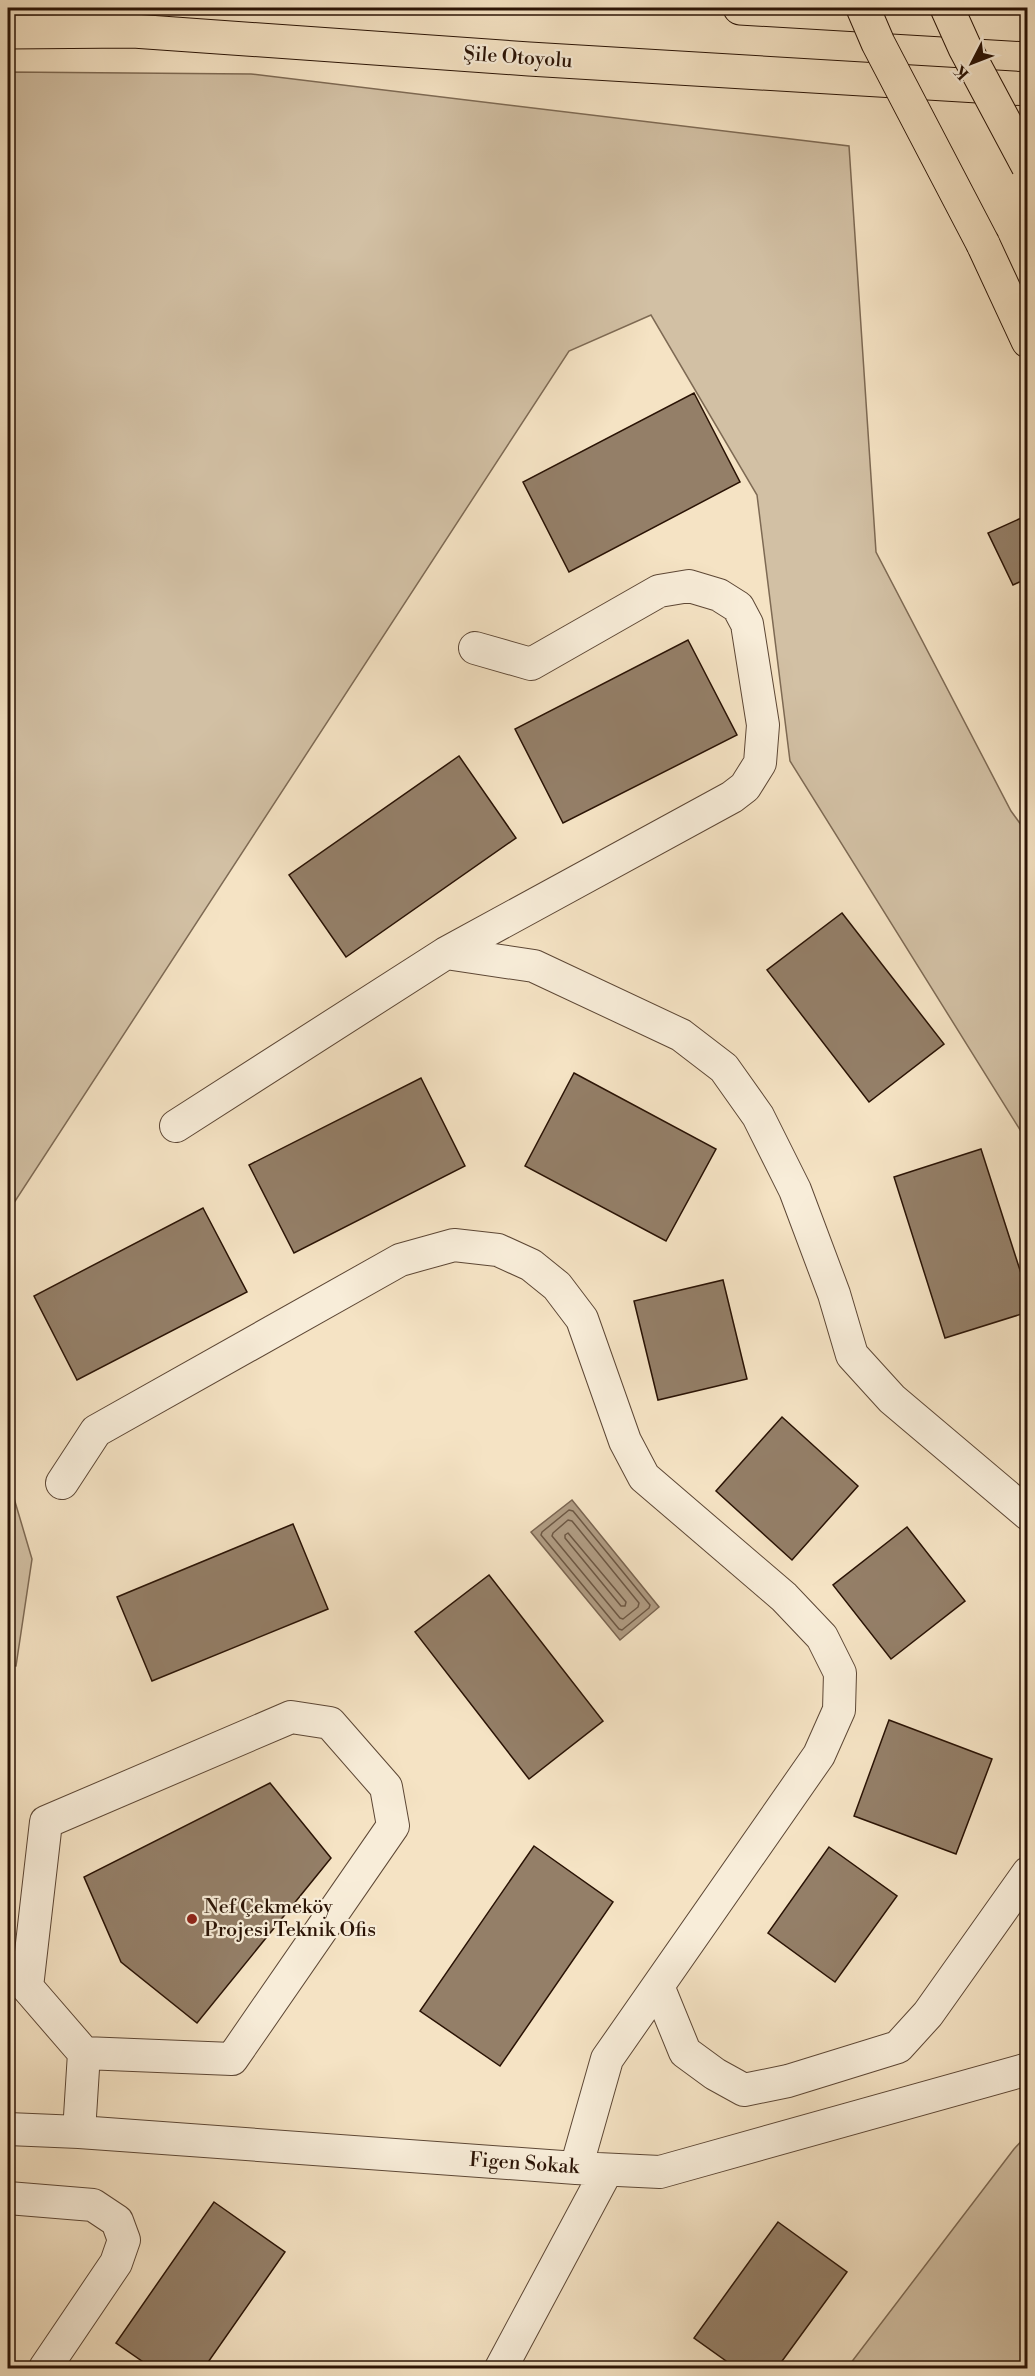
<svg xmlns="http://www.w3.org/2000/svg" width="1035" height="2376" viewBox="0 0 1035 2376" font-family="'Libre Bodoni',serif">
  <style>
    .green { fill: #d2c0a4; stroke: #7e6a54; stroke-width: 1.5 }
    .water { fill: #b09c83; stroke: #7a6551; stroke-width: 1.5 }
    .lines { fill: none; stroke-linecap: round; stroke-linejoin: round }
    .shore { stroke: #6d5844; stroke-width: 1.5 }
    .building { fill: #947f68; stroke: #2a1305; stroke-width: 1.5 }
    .minor-casing { stroke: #5d4735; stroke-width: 34 }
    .trunk-casing { stroke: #2a1305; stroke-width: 35 }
    .motorway-casing { stroke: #2a1305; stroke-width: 35 }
    .minor { stroke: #f8edd9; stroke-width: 32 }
    .trunk { stroke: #f5e3c4; stroke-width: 33 }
    .motorway { stroke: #f5e3c4; stroke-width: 33 }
    .motorway-bridge-casing { stroke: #2a1305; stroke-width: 35; stroke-linecap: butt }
    .motorway-bridge { stroke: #f5e3c4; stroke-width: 33 }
    .poi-dot { fill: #8f2418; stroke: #f8edd9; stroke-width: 2 }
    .labels { text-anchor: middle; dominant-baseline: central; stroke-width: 4.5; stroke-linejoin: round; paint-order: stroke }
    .street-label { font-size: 20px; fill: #2a1305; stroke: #f8edd9 }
    .poi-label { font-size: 20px; fill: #2a1305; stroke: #f8edd9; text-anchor: start }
  </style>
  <rect width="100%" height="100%" fill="#f5e3c4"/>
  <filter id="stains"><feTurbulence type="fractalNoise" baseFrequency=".00333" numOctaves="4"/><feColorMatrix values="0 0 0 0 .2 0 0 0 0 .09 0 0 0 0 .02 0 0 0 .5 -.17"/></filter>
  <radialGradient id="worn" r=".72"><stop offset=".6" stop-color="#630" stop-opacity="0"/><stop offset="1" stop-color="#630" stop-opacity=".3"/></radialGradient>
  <path class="green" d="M 8,72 L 251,74 L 849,146 L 876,552 L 1011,811 L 1027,833 L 1027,1141 L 790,761 L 757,495 L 651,315 L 569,351 L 8,1212 Z
    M 8,1478 L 32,1559 L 16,1666 L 8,1665 Z
    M 1027,2135 L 1027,2368 L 847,2368 L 1014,2149 Z"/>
  <path class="water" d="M 572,1500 L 659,1607 L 620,1640 L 531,1532 Z"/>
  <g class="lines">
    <path class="shore" d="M 569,1510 L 573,1511 L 650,1605 L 649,1608 L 622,1630 L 619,1629 L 541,1535 L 542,1532 Z
      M 568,1520 L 572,1521 L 639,1603 L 638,1607 L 623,1619 L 620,1618 L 552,1536 L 553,1533 Z
      M 568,1533 L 626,1602 L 625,1606 L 621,1606 L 565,1538 L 565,1535 Z"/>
  </g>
  <path class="building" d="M 694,393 L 740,482 L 569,572 L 523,482 Z
    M 1028,515 L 1028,578 L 1013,585 L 988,533 Z
    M 688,640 L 737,735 L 563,823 L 515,729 Z
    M 459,756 L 516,838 L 346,957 L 289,875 Z
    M 842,913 L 944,1044 L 869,1102 L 767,970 Z
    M 574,1073 L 716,1149 L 666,1241 L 525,1166 Z
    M 421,1078 L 465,1166 L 294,1253 L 249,1165 Z
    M 981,1149 L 1028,1295 L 1028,1312 L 945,1338 L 894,1177 Z
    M 203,1208 L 247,1292 L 77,1380 L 34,1296 Z
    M 723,1280 L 747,1379 L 658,1400 L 634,1301 Z
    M 782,1417 L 858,1486 L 792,1560 L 716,1491 Z
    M 293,1524 L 328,1609 L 152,1681 L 117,1597 Z
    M 907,1527 L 965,1601 L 891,1659 L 833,1585 Z
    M 489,1575 L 603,1721 L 529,1779 L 415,1632 Z
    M 889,1720 L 992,1759 L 956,1854 L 854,1816 Z
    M 270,1783 L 331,1858 L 197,2023 L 121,1962 L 84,1877 Z
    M 534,1846 L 613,1902 L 500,2066 L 420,2011 Z
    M 829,1847 L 897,1896 L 835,1982 L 768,1933 Z
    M 214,2202 L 285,2252 L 204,2368 L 152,2368 L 116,2343 Z
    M 778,2222 L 847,2272 L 777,2368 L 736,2368 L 694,2338 Z"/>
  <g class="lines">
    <g class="minor-casing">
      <path id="minor" d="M 446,953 L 534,966 L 681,1035 L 724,1068 L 758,1116 L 795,1190 L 834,1294 L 852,1355 L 892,1399 L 1028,1514
        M 176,1126 L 446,953 L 732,797 L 745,787 L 760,763 L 763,725 L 747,624 L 738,607 L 719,595 L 689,586 L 659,591 L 531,664 L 475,648
        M 62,1483 L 96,1431 L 400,1260 L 454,1245 L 498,1250 L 531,1265 L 557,1286 L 582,1319 L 625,1441 L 644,1477 L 784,1597 L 822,1637 L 840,1673 L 839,1710 L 819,1755 L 607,2059 L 576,2168
        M 291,1717 L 330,1723 L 386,1787 L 393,1826 L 232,2059 L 84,2053 L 27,1987 L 46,1822 Z
        M 658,1986 L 685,2052 L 715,2074 L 744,2090 L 788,2081 L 898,2047 L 928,2014 L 1028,1873
        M 8,2129 L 79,2132 L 576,2168 L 660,2172 L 1028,2069
        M 79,2132 L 84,2053
        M 8,2198 L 93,2205 L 117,2221 L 124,2240 L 116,2263 L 45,2368
        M 501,2368 L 607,2170"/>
    </g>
    <g class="trunk-casing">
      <path id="trunk" d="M 740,8 L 1028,25
        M 8,32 L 133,31 L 529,59 L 1028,89"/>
    </g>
    <g class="motorway-casing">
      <path id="motorway" d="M 983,244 L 1028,341"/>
    </g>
    <use href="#minor" class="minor"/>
    <use href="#trunk" class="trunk"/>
    <use href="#motorway" class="motorway"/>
    <g class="motorway-bridge-casing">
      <path id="motorway-bridge" d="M 863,8 L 878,43 L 983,244
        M 947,8 L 965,48 L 1028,166"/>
    </g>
    <use href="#motorway-bridge" class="motorway-bridge"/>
  </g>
  <circle class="poi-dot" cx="192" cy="1919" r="6"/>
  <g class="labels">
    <g class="street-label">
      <text transform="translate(518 58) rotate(4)">Şile Otoyolu</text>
      <text transform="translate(524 2164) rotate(4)">Figen Sokak</text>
    </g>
    <g class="poi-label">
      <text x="204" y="1907">Nef Çekmeköy<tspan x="204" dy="23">Projesi Teknik Ofis</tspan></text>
    </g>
  </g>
  <rect width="1035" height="2376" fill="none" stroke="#f5e3c4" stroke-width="30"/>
  <rect x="9" y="9" width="1017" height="2358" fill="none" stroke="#2a1305" stroke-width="3"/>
  <rect x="15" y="15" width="1005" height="2346" fill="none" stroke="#2a1305" stroke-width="1.5"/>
  <g transform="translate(972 63) rotate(228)" stroke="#f8edd9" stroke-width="4.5" paint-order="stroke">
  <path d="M0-4.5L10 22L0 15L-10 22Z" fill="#2a1305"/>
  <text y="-9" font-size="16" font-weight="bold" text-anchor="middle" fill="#2a1305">K</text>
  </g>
  <rect width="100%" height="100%" filter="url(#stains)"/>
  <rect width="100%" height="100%" fill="url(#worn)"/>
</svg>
